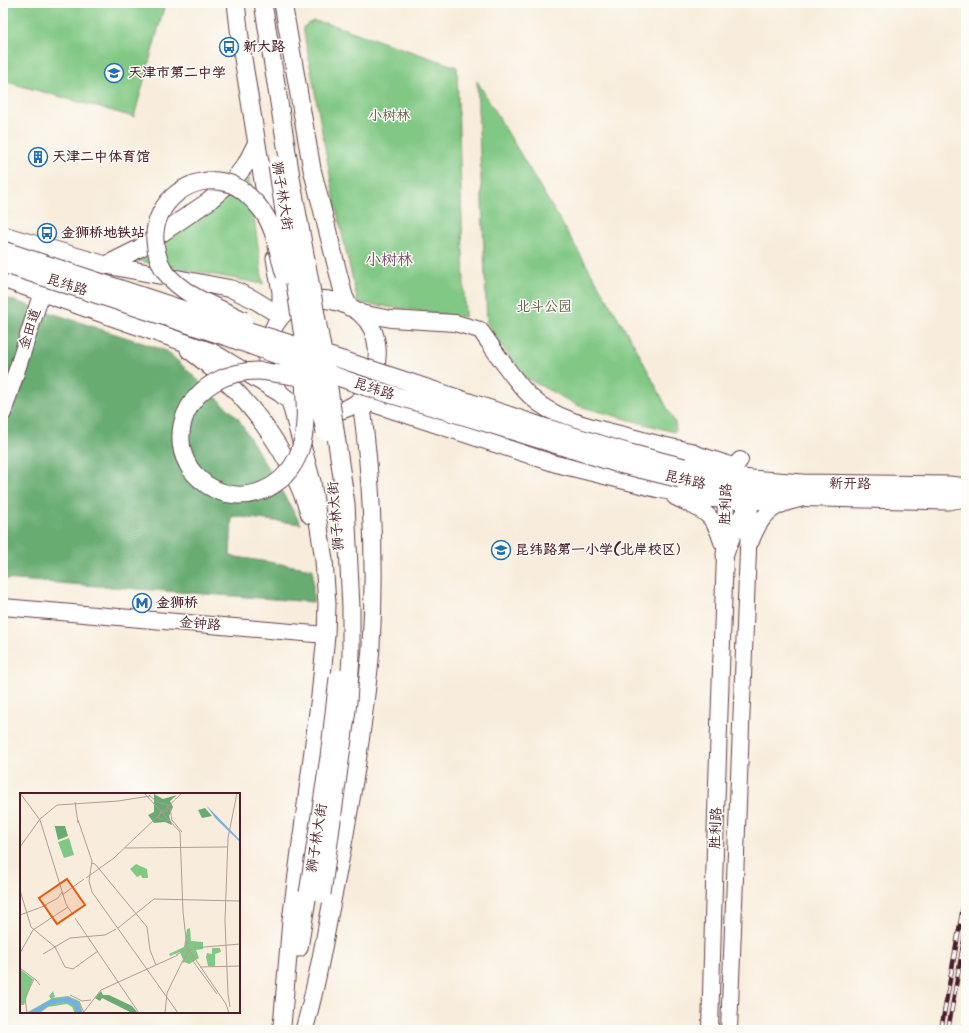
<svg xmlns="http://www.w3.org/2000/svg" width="969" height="1033" viewBox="0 0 969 1033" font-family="Kalam,'LXGW WenKai TC',sans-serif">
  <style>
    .green { fill: #81c884; stroke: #667458 }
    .forest { fill: #68ac72; stroke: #59664e }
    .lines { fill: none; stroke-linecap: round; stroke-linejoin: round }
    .secondary-casing { stroke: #643e46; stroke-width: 18 }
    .primary-casing { stroke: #643e46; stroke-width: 19 }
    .secondary { stroke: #fff; stroke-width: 16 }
    .primary { stroke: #fff; stroke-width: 17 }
    .rail-casing { stroke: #4a1f2b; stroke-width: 4.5 }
    .rail { stroke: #fdfcf7; stroke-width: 3; stroke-dasharray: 9; stroke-linecap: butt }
    .primary-bridge-casing { stroke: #643e46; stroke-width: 19; stroke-linecap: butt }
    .primary-bridge { stroke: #fff; stroke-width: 17 }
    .labels { text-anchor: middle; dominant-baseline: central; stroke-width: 3; stroke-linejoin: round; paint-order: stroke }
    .poi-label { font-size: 14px; font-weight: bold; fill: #4a1f2b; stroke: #fdfcf7; text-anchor: start }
    .park-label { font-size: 14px; fill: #5d5a4a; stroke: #fdfcf7 }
    .street-label { font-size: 14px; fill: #4a1f2b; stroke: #fdfcf7 }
    .quarter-label { font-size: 16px; fill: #794c6a; stroke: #fdfcf7 }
    .inset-river { fill: none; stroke: #75afe6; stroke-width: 2 }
    .inset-road { fill: none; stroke: #b29b95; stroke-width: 1 }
    .view { fill: #e8590c; fill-opacity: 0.15; stroke: #e8590c; stroke-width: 2 }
    .inset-edge { fill: none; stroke: #4a1f2b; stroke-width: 2 }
  </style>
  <rect width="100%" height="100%" fill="#fdfcf7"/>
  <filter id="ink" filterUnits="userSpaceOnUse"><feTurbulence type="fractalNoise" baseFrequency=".025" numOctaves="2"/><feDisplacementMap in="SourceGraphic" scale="8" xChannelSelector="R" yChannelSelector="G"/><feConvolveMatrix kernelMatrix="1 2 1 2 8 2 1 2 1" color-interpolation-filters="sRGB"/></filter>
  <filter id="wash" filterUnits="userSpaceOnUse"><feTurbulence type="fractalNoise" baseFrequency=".012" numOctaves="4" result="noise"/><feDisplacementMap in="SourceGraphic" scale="16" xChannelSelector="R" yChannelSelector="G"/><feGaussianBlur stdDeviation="0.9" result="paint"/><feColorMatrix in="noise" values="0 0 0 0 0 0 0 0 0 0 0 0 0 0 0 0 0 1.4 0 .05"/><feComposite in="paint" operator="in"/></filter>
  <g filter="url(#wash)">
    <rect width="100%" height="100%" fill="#f8eddc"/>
    <path class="green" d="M 3,3 L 160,3 L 165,4 L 134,117 L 3,81 Z
      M 313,21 L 330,24 L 457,67 L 465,317 L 358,303 L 336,208 L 303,27 Z
      M 477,81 L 636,348 L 675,423 L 676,430 L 674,432 L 579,406 L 522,376 L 487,323 Z
      M 249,178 L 263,284 L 134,260 C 174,234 213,209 249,178 Z"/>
    <path class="forest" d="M 3,297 L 167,351 L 238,418 L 301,524 L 232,516 L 230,556 L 313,569 L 313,602 L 3,579 L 3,434 L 18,386 L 3,381 Z"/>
  </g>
  <g filter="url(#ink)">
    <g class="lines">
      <g class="secondary-casing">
        <path id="secondary" d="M 360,313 L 391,319 L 455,323 L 480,330 C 495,350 512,379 530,396 C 556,421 597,428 631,437 C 651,442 671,448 691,451
          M 361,400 L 556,464 L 661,490 L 712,499 L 761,501
          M 3,413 L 42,292
          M 675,497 C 702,511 713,511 722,542
          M 751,541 C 761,514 772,505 800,499
          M 3,607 L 326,635
          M 710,1030 L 716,813 L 725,554 L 726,489 L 727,476 L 740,460
          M 729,1030 L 750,500"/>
      </g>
      <g class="primary-casing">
        <path id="primary" d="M 236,3 L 241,46 L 270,224
          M 283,3 L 312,169 L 344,296 L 349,307
          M 3,235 L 106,265 L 232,289 L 253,299 L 281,316
          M 275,258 L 281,292 L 281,316
          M 106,265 L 140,248 L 209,201 L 236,177 L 246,164 L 256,144
          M 3,279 L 212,352 L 280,393 C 293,405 308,412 326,412 C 337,412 346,410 355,404 C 361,400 365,394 368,388 C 381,365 382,332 360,313 C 354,308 347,306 341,303 C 332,300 321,298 311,300 C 279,305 262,338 268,369 C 269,377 276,385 280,393
          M 189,350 C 245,391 289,449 310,515
          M 679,449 L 735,467
          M 684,467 L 751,479 L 803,483 L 949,485 L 966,487
          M 680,479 L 726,489 L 781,497 L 948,501 L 966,498
          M 725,554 C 733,530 744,504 768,491
          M 299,948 L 308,893
          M 282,1026 L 291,921 L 320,696 L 326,635 L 327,604 L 324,560 L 312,482 L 290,401
          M 304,1030 C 318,983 325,934 335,886 C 347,825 358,764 365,703 C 367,684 370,665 371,646 C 376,564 372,481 361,400"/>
      </g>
      <use href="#secondary" class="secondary"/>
      <use href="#primary" class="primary"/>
      <g class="rail-casing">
        <path id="rail" d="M 941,1030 L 966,891
          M 948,1030 L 966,929"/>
      </g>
      <use href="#rail" class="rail"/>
      <g class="primary-bridge-casing">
        <path id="primary-bridge" d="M 263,3 L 292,183 L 327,375 L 346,504 L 351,608 L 351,656 L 348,702 L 322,894
          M 277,165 L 302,330 L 313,371 L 325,432
          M 3,250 L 233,326 L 346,361 L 547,428 L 630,453 L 684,467
          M 3,264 L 230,338 L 366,387 L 480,421 L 615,463 L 680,479
          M 243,320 C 216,306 185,297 166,273 C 159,264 156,252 155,241 C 152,202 193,170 231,184 C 243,189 256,202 263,212 C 276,230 278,255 285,275
          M 303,363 C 304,391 309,423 300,450 C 287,489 243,508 207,485 C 199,479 191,472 187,463 C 179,448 179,429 186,413 C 199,385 228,371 258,371 C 263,371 268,372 273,373 C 290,375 306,378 323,382
          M 308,893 L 329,757 L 338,678"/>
      </g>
      <use href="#primary-bridge" class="primary-bridge"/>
    </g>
  </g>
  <defs>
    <g id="bus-ring" transform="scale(1)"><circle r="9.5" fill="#fdfcf7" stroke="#1f6fb2" stroke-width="1.5"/><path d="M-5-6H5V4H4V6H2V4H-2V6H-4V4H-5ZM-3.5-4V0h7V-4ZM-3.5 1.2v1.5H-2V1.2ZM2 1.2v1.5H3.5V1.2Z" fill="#1f6fb2"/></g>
    <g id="school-ring" transform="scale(1)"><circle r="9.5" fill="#fdfcf7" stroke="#1f6fb2" stroke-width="1.5"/><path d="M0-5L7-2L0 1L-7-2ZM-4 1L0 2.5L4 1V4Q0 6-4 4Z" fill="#1f6fb2"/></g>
    <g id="building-ring" transform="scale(1)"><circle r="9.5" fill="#fdfcf7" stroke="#1f6fb2" stroke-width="1.5"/><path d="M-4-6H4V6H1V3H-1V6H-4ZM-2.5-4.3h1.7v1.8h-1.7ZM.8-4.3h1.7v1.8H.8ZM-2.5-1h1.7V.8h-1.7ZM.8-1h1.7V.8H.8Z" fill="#1f6fb2"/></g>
    <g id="metro-ring" transform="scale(1)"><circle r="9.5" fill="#fdfcf7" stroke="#1f6fb2" stroke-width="1.5"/><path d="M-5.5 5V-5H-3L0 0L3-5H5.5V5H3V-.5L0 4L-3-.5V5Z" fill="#1f6fb2"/></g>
  </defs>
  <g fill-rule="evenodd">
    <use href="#bus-ring" x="229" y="47"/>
    <use href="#school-ring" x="114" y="73"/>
    <use href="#building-ring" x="38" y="157"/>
    <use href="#bus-ring" x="47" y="233"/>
    <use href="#school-ring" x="501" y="550"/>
    <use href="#metro-ring" x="142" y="603"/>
  </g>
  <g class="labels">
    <g class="poi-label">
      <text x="243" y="47">新大路</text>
      <text x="128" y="73">天津市第二中学</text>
      <text x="52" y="157">天津二中体育馆</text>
      <text x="61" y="233">金狮桥地铁站</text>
      <text x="515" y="550">昆纬路第一小学(北岸校区）</text>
      <text x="156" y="603">金狮桥</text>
    </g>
    <g class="park-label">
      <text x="389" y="116">小树林</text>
      <text x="544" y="307">北斗公园</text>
    </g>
    <g class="street-label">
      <text transform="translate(282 196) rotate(81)">狮子林大街</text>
      <text transform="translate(67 285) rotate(18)">昆纬路</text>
      <text transform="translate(30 329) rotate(-72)">金田道</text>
      <text transform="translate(374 389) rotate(18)">昆纬路</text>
      <text transform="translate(685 480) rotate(13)">昆纬路</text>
      <text transform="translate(850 484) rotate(1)">新开路</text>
      <text transform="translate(726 504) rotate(-88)">胜利路</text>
      <text transform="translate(336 516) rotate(-95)">狮子林大街</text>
      <text transform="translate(200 624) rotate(5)">金钟路</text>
      <text transform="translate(716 828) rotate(-88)">胜利路</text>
      <text transform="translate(317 838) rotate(-81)">狮子林大街</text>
    </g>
    <g class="quarter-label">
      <text x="389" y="260">小树林</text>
    </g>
  </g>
  <g transform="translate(20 793)">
    <rect width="220" height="220" fill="#f8eddc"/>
    <path d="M 49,45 L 54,62 L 44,65 L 38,49 ZM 116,71 L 127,76 L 128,85 L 122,85 L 121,82 L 117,84 L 110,76 ZM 170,135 L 171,148 L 183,149 L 183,156 L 176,157 L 179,165 L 169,171 L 164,169 L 160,159 L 150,163 L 149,161 L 164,154 L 167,136 ZM 192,155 L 200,155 L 201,159 L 195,161 L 195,173 L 188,173 L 186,164 L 187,160 L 192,161 ZM 0,176 L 13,186 L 4,212 L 0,212 ZM 33,198 L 35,204 L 32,205 L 48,203 L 59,208 L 63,220 L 55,220 L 52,214 L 47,211 L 28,214 L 20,220 L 6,220 L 31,206 L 29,203 Z" fill="#81c884"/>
    <path d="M 134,1 L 143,6 L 157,2 L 150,8 L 153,14 L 149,23 L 152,32 L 145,29 L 134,30 L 128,22 L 134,19 ZM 185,15 L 192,23 L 182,25 L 178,17 ZM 34,30 L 35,33 L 45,33 L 48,43 L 38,47 ZM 81,198 L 83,202 L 89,202 L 112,213 L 118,220 L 112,220 L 82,205 L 80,208 L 75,205 Z" fill="#68ac72"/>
    <path d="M 186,12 L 220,47 L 220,49 L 196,26 ZM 48,204 L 58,209 L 62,220 L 57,220 L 54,212 L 45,209 L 31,211 L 18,220 L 8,220 L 30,207 Z" fill="#75afe6"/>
    <path class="inset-river" d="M 50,208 L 58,214 L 59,220M 14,220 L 32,207 L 51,206 L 28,211"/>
    <path class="inset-road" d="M 0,0 L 20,27 L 46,111 L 53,122M 124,0 L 160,39 L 163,119 L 167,154 L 206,211 L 209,220M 129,2 L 137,9 L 148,12 L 148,17 L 143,20M 55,9 L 58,30M 150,15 L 152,28M 142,16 L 138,25 L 149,28M 58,27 L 72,68 L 69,88 L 72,99 L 158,220M 152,27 L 162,39M 0,54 L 20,26 L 37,12 L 98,8 L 130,3M 105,55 L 207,54M 71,70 L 75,71 L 127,134 L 130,157 L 136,172M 66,85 L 94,65 L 162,0M 0,97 L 11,134 L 35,154 L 45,174 L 53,176 L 78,158M 42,102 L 64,86M 25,112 L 38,105 L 42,99M 0,122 L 27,112M 55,125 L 119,220M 98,135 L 134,106 L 220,108M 0,160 L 13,137 L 48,114M 23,161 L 50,145 L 85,142 L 96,136M 156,162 L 169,155M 170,164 L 197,201M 163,170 L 167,160 L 173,155 L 220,151M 180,174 L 220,173M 0,175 L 16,187 L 20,192M 208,201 L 205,128 L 208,45 L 217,0M 208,201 L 210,214M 50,202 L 62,208 L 71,207M 59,208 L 64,220M 7,220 L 5,205 L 14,186M 63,220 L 81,197 L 158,162M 145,220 L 147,200 L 163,167"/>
    <path class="view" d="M 47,86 L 65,112 L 37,131 L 19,105 Z"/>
    <rect width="220" height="220" class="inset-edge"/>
  </g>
  <rect width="969" height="1033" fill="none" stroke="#fdfcf7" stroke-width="16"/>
</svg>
